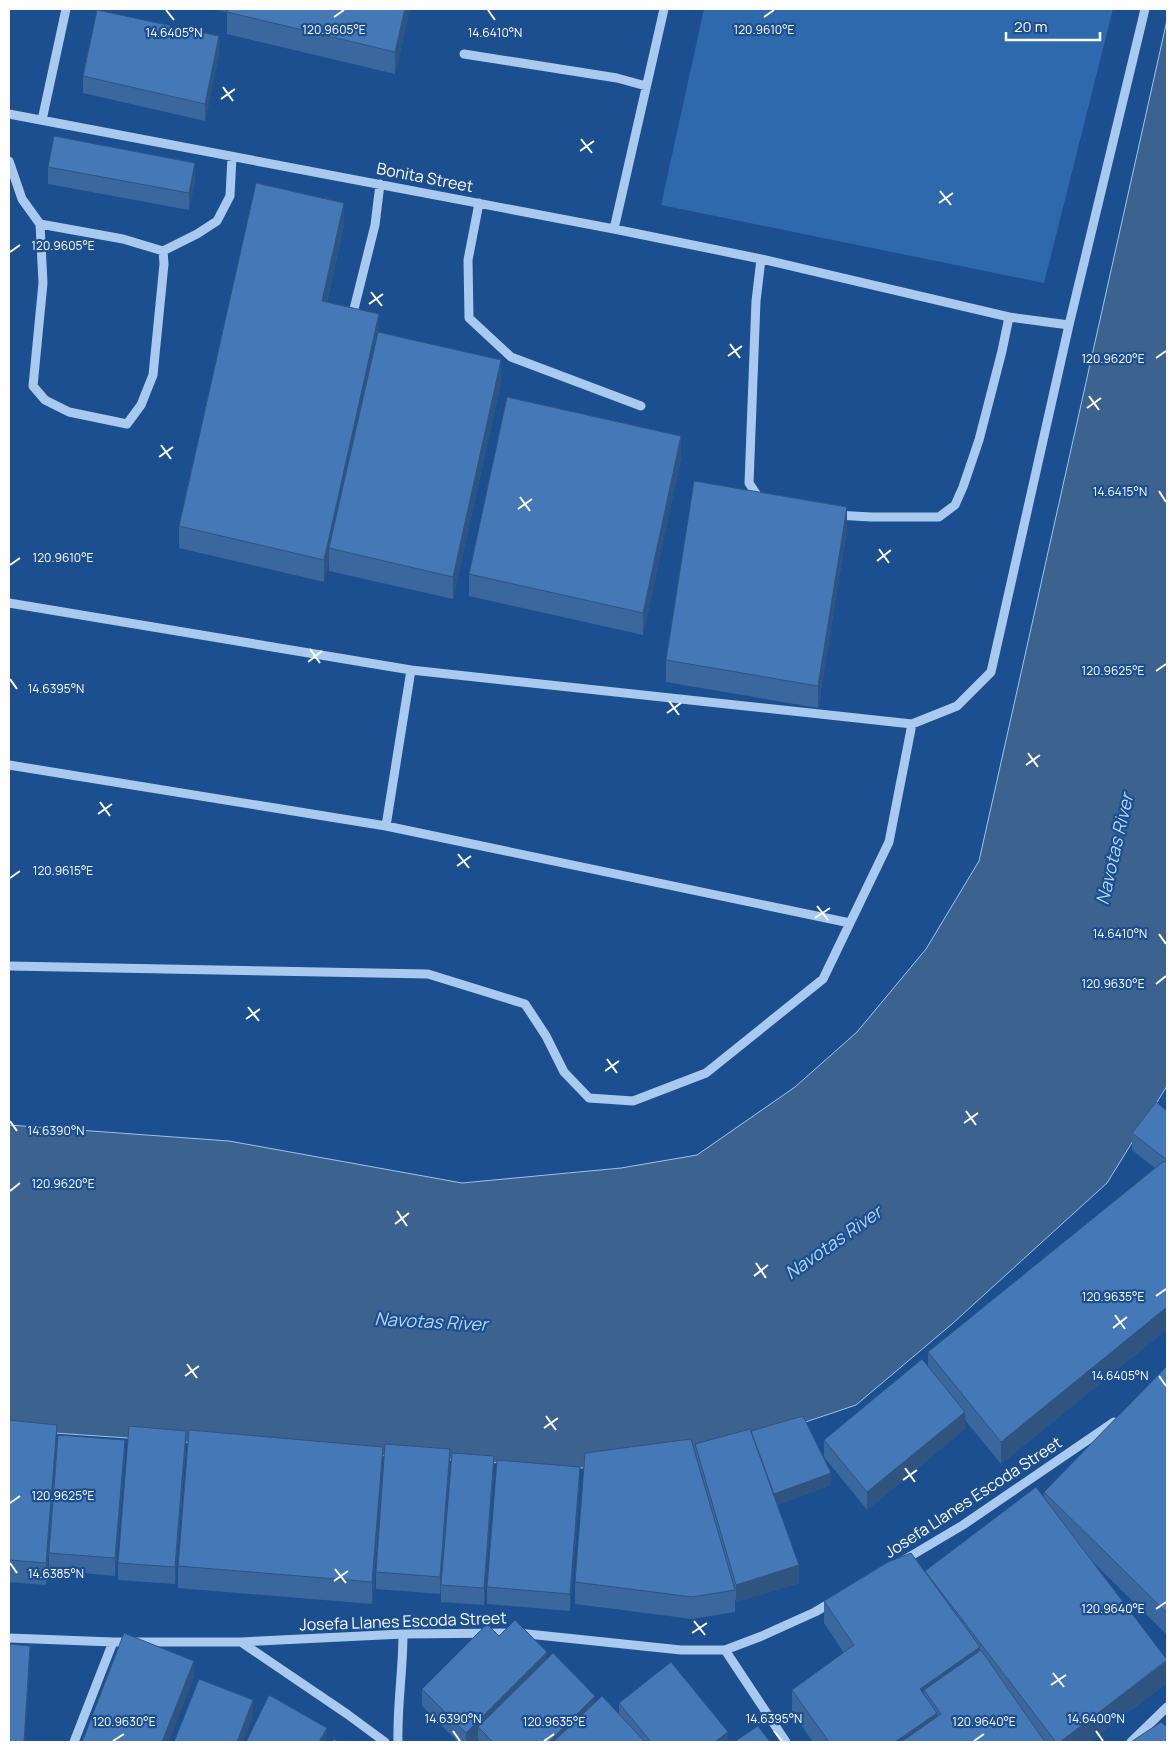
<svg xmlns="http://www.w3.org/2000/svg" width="1176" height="1751" viewBox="0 0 1176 1751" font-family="Manrope,sans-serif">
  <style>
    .green { fill: #2e69ad }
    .water { fill: #3c6290; stroke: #9cc4f0 }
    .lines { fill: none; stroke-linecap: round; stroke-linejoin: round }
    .minor { stroke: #a9c9ee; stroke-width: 9 }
    .wall { fill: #3a679d }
    .shaded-wall { fill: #305480 }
    .building { fill: #4478b7; stroke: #305480 }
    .ticks { fill: none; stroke: #fff; stroke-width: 2 }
    .labels { text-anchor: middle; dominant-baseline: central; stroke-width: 4.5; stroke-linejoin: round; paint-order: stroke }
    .street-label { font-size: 16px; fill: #fff; stroke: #1b4f8f }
    .water-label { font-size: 18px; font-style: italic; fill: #b5d3f5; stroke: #1b4f8f }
    .ticks-label { font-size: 12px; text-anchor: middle; fill: #fff; stroke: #1b4f8f; stroke-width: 4.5; stroke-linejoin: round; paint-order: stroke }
  </style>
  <rect width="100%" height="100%" fill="#1b4f8f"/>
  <path class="green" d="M 704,9 L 1113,9 L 1044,283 L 661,205 Z"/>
  <path class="water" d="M 1167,20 L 1167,1086 L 1107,1183 L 952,1324 L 856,1405 L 776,1432 L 692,1454 L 582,1468 L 226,1446 L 173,1441 L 9,1430 L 9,1125 L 229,1141 L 462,1183 L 621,1168 L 697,1155 L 795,1087 L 857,1032 L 926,949 L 979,861 Z"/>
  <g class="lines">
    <path class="minor" d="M 464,54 L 617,78 L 646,86
      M 9,114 L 614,229 L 761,259 L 1009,317 L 1069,325
      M 42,120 L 66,9
      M 9,161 L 22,199 L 40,224 L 43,283 L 33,386 L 45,400 L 69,412 L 127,424 L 141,405 L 153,375 L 164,264 L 163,251
      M 479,203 L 468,260 L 469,318 L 511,357 L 641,406
      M 40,224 L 123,239 L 163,251 L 197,234 L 217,221 L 230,196 L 232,157
      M 614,229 L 664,9
      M 761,259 L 756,301 L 749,483 L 761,501
      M 353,313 L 375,225 L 380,184
      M 836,515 L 871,517 L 939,517 L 955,505 L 963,487 L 979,440 L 1002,351 L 1009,317
      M 9,603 L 411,670 L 912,724 L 957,706 L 991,672 L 1069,325 L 1145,9
      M 9,765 L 386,826 L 850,923
      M 386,826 L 411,670
      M 9,966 L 428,974 L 525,1004 L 546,1036 L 564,1072 L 589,1098 L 633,1101 L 706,1073 L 823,979 L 889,842 L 912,724
      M 904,1560 L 963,1525 L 1114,1422
      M 9,1638 L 113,1642 L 241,1642 L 403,1634 L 518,1633 L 681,1650 L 725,1650 L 762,1636 L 815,1612 L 832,1602
      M 241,1642 L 347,1714 L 385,1742
      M 725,1650 L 786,1742
      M 74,1742 L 113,1642
      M 398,1742 C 397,1706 403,1670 403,1634
      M 1131,1742 L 1167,1707"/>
  </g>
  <path class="wall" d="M 212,9 L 410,9 L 395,74 L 227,34 L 227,12 Z
    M 219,54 L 205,121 L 83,93 L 83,76 Z
    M 48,167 L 195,180 L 189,210 L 48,184 Z
    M 344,225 L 327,302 L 379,332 L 501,382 L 453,599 L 329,571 L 329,558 L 324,582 L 179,548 L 179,526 Z
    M 681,458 L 643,635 L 469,596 L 469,574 Z
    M 847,529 L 818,708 L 666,682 L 666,660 Z
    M 1167,1111 L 1167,1329 L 1001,1464 L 965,1420 L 965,1429 L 867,1510 L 824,1457 L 824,1440 L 928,1366 L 928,1352 L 1155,1168 L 1132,1150 L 1132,1133 Z
    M 1167,1366 L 1167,1635 L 1093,1562 L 1167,1660 L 1167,1683 L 1089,1742 L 813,1742 L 792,1712 L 792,1690 L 844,1653 L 824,1623 L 824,1601 L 925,1572 L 925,1571 L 1044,1498 L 1044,1492 Z
    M 9,1420 L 57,1447 L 46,1585 L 9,1582 Z
    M 751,1432 L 831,1485 L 777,1505 L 799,1583 L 736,1602 L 735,1598 L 735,1612 L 692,1619 L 575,1604 L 575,1582 L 695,1453 L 695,1444 Z
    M 186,1448 L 175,1584 L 118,1580 L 118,1563 Z
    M 125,1458 L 115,1576 L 49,1570 L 49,1553 Z
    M 450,1466 L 440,1594 L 376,1589 L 376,1572 Z
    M 383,1469 L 372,1604 L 178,1588 L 178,1566 Z
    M 494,1473 L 484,1605 L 441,1602 L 441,1585 Z
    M 580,1484 L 570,1611 L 487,1604 L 487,1587 Z
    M 499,1636 L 547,1659 L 595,1703 L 619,1715 L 619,1703 L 728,1742 L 478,1742 L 478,1738 L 474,1742 L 458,1742 L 422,1706 L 422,1689 Z"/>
  <path class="shaded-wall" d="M 405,9 L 410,9 L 395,74 L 395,52 Z
    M 219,36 L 219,54 L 205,121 L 205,104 Z
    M 195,163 L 195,180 L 189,210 L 189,193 Z
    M 344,203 L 344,225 L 322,323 L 322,301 Z
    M 379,314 L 379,336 L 329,548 L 329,558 L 324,582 L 324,560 Z
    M 501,360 L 501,382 L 453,599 L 453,577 Z
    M 681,436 L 681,458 L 643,635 L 643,613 Z
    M 847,507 L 847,529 L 818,708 L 818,686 Z
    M 1167,1307 L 1167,1329 L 1001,1464 L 1001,1442 Z
    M 965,1412 L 965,1429 L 867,1510 L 867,1492 Z
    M 57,1425 L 57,1447 L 46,1585 L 46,1563 Z
    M 186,1431 L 186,1448 L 175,1584 L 175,1567 Z
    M 125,1440 L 125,1458 L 115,1576 L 115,1558 Z
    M 383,1447 L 383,1469 L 372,1604 L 372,1582 Z
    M 450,1449 L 450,1466 L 440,1594 L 440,1577 Z
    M 494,1456 L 494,1473 L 484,1605 L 484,1588 Z
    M 580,1467 L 580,1484 L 570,1611 L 570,1594 Z
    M 831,1473 L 831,1485 L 774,1506 L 774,1494 Z
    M 799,1565 L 799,1583 L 736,1602 L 736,1585 Z
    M 30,1646 L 30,1663 L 25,1742 L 24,1742 Z
    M 980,1647 L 980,1669 L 924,1690 L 924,1709 L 920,1689 Z
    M 547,1652 L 547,1670 L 478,1727 L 478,1738 L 474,1742 L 466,1742 L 466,1733 Z
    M 194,1661 L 194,1678 L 169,1742 L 162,1742 Z
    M 1167,1661 L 1167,1683 L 1089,1742 L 1060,1742 Z
    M 595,1696 L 595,1713 L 553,1742 L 549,1742 Z
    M 253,1700 L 253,1717 L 243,1742 L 237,1742 Z
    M 937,1713 L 937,1735 L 927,1742 L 895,1742 Z
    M 327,1728 L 327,1742 L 319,1742 Z
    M 728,1732 L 728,1742 L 715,1742 Z"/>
  <path class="building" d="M 228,9 L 405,9 L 395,52 L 227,12 Z
    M 97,10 L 219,36 L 205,104 L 83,76 Z
    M 54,136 L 195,163 L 189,193 L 48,167 Z
    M 256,183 L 344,203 L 322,301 L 379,314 L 324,560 L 179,526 Z
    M 378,332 L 501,360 L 453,577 L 329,548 Z
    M 507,397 L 681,436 L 643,613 L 469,574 Z
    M 694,481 L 847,507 L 818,686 L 666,660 Z
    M 1156,1102 L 1167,1111 L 1167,1160 L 1132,1133 Z
    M 1164,1161 L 1167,1164 L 1167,1307 L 1001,1442 L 928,1352 Z
    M 922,1359 L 965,1412 L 867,1492 L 824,1440 Z
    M 1167,1366 L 1167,1613 L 1044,1492 Z
    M 803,1416 L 831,1473 L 774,1494 L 751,1431 Z
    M 9,1420 L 57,1425 L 46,1563 L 9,1560 Z
    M 129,1426 L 186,1431 L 175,1567 L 118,1563 Z
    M 750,1429 L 799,1565 L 736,1585 L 695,1444 Z
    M 189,1430 L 383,1447 L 372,1582 L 178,1566 Z
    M 58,1435 L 125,1440 L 115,1558 L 49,1553 Z
    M 691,1439 L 735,1590 L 692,1597 L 575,1582 L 585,1453 Z
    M 385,1444 L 450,1449 L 440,1577 L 376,1572 Z
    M 452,1453 L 494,1456 L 484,1588 L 441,1585 Z
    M 497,1460 L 580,1467 L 570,1594 L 487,1587 Z
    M 1036,1487 L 1167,1660 L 1060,1742 L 1056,1742 L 925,1571 Z
    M 911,1553 L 980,1647 L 920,1689 L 937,1713 L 895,1742 L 829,1742 L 792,1690 L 854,1645 L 824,1601 L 888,1562 Z
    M 515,1620 L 547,1652 L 466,1733 L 422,1689 L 487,1624 L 499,1636 Z
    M 124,1633 L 194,1661 L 162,1742 L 82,1742 Z
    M 9,1644 L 30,1646 L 24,1742 L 9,1742 Z
    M 981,1650 L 1045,1742 L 901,1742 L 941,1714 L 924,1690 Z
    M 553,1653 L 595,1696 L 549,1742 L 493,1742 L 478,1727 Z
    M 671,1662 L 728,1732 L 715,1742 L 651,1742 L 619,1703 Z
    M 199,1679 L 253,1700 L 237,1742 L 174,1742 Z
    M 269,1695 L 327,1728 L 319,1742 L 246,1742 Z
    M 602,1696 L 645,1742 L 553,1742 Z
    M 1161,1722 L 1167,1727 L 1167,1742 L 1131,1742 Z
    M 758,1726 L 770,1742 L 734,1742 Z
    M 334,1739 L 338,1742 L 332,1742 Z"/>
  <path class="ticks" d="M 166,10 L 174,20M 488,10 L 495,20M 334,17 L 344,10M 764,17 L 774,10M 223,87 L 233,101M 221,99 L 235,89M 581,139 L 592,153M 580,151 L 594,141M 940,191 L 951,205M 939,203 L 953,193M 10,252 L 20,245M 371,292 L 382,306M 369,304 L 383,294M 730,344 L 740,358M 728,356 L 742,346M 1156,358 L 1166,351M 1089,396 L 1099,410M 1087,408 L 1101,398M 161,445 L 171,459M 159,457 L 173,447M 1159,491 L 1166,502M 520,497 L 530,511M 518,509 L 532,499M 879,549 L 889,563M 877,561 L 891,550M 10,565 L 20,558M 310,649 L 320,663M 308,662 L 322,651M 1156,671 L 1166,664M 10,679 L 17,689M 669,701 L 679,715M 667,713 L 681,703M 1028,753 L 1038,767M 1026,765 L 1040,755M 100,802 L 110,816M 98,814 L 112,804M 458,854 L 469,868M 457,866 L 471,856M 10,878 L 20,871M 817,906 L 828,920M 815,918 L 830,908M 1159,934 L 1166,944M 1156,984 L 1166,976M 248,1007 L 259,1021M 246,1019 L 260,1009M 607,1059 L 617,1073M 605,1071 L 619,1061M 966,1111 L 976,1125M 10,1121 L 17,1131M 964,1123 L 978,1113M 10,1191 L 20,1183M 397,1211 L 407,1226M 395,1224 L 409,1213M 756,1263 L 766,1278M 754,1276 L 768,1265M 1156,1296 L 1166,1289M 1115,1315 L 1125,1329M 1113,1328 L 1127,1317M 187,1364 L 197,1378M 185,1376 L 199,1366M 1159,1376 L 1166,1386M 546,1416 L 556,1430M 544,1428 L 558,1418M 905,1468 L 915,1482M 903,1480 L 917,1470M 10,1503 L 20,1496M 10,1563 L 17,1573M 335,1569 L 346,1583M 334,1581 L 348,1571M 1156,1609 L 1166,1602M 694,1621 L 705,1635M 692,1633 L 707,1623M 1053,1673 L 1064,1687M 1051,1685 L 1066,1675M 453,1731 L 460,1741M 774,1731 L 782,1741M 1096,1731 L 1103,1741M 113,1741 L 124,1734M 544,1741 L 554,1734M 974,1741 L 984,1734"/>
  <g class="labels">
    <g class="street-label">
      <text transform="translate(425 177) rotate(11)">Bonita Street</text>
      <text transform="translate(973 1497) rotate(-33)">Josefa Llanes Escoda Street</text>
      <text transform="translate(403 1621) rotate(-2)">Josefa Llanes Escoda Street</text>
    </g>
    <g class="water-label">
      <text transform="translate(1114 849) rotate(-77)">Navotas River</text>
      <text transform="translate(833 1242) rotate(-35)">Navotas River</text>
      <text transform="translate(431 1321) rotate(3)">Navotas River</text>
    </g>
  </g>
  <g class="ticks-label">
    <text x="334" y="34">120.9605°E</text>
    <text x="764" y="34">120.9610°E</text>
    <text x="174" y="37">14.6405°N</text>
    <text x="495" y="37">14.6410°N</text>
    <text x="63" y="250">120.9605°E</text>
    <text x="1113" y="363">120.9620°E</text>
    <text x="1120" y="496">14.6415°N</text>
    <text x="63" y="562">120.9610°E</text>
    <text x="1113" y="675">120.9625°E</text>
    <text x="56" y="693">14.6395°N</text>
    <text x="63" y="875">120.9615°E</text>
    <text x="1120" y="938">14.6410°N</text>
    <text x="1113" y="988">120.9630°E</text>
    <text x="56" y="1135">14.6390°N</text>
    <text x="63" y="1188">120.9620°E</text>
    <text x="1113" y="1301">120.9635°E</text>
    <text x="1120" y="1380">14.6405°N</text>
    <text x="63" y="1500">120.9625°E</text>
    <text x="56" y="1578">14.6385°N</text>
    <text x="1113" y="1613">120.9640°E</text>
    <text x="453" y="1723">14.6390°N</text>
    <text x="774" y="1723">14.6395°N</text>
    <text x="1096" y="1723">14.6400°N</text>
    <text x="124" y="1726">120.9630°E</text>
    <text x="554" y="1726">120.9635°E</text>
    <text x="984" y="1726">120.9640°E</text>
  </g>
  <rect width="1176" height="1751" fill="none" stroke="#ffffff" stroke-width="20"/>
  <path d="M1006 32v8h94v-8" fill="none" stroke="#ffffff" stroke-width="2.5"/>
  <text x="1014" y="32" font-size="15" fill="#ffffff" stroke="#1b4f8f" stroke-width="4" paint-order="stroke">20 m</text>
</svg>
